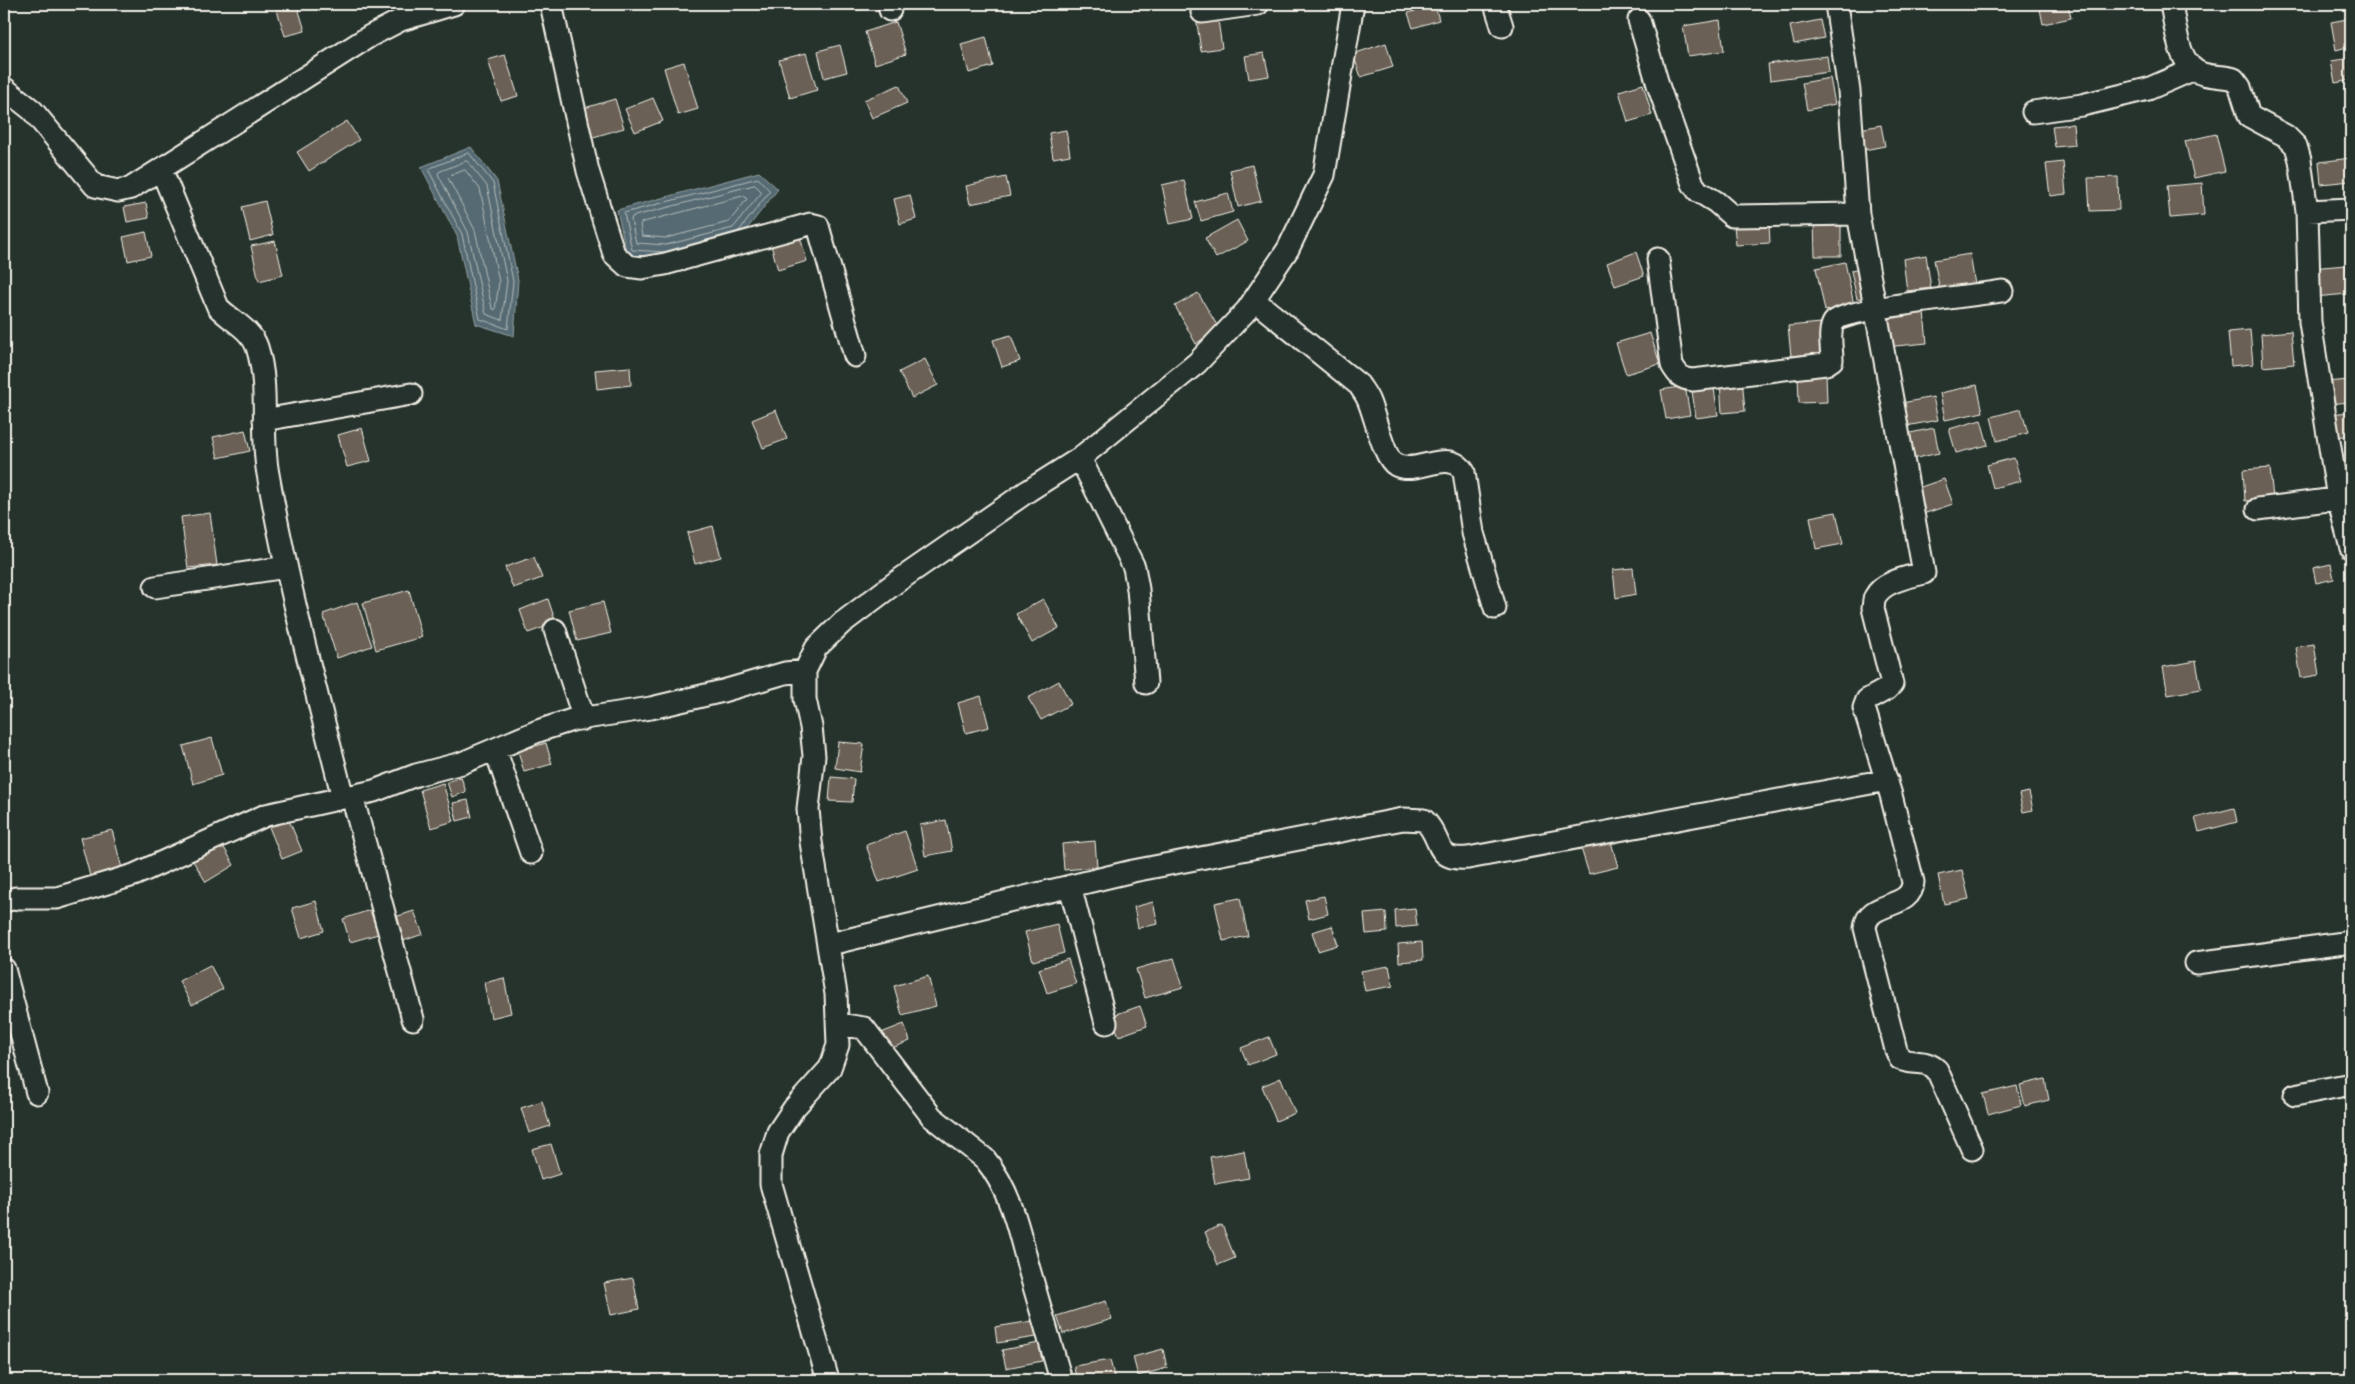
<svg xmlns="http://www.w3.org/2000/svg" width="2355" height="1384" viewBox="0 0 2355 1384" font-family="'Shantell Sans',sans-serif">
  <style>
    .water { fill: #556b73; stroke: #95a1a2 }
    .lines { fill: none; stroke-linecap: round; stroke-linejoin: round }
    .shore { stroke: #b4bbb9; stroke-width: 1 }
    .building { fill: #6b6155; stroke: #f4f1e8 }
    .minor-casing { stroke: #f4f1e8; stroke-width: 25 }
    .minor { stroke: #26332d; stroke-width: 21 }
  </style>
  <rect width="100%" height="100%" fill="#26332d"/>
  <filter id="ink" filterUnits="userSpaceOnUse"><feTurbulence type="fractalNoise" baseFrequency=".02" numOctaves="2"/><feDisplacementMap in="SourceGraphic" scale="10" xChannelSelector="R" yChannelSelector="G"/><feConvolveMatrix kernelMatrix="1 2 1 2 8 2 1 2 1" color-interpolation-filters="sRGB"/></filter>
  <g filter="url(#ink)">
    <path class="water" d="M 471,147 L 497,181 L 518,280 L 514,336 L 476,324 L 457,236 L 421,167 Z
      M 759,172 L 778,189 L 740,238 L 667,257 L 627,255 L 617,210 Z"/>
    <g class="lines">
      <path class="shore" d="M 469,153 L 493,183 L 513,281 L 508,329 L 480,319 L 462,234 L 429,171 L 431,168 Z
        M 467,161 L 487,186 L 507,281 L 502,320 L 486,314 L 468,232 L 438,174 L 439,172 Z
        M 465,170 L 480,189 L 499,282 L 495,310 L 492,308 L 475,230 L 448,178 L 450,176 Z
        M 755,185 L 762,192 L 733,228 L 666,245 L 636,243 L 631,220 L 632,217 Z
        M 744,196 L 747,199 L 729,222 L 666,238 L 642,236 L 640,225 L 641,223 Z
        M 665,252 L 632,250 L 624,213 L 758,178 L 770,191 L 739,231"/>
    </g>
    <path class="building" d="M 275,4 L 297,4 L 305,31 L 285,36 Z
      M 856,4 L 876,4 L 876,6 L 858,10 Z
      M 2039,4 L 2068,4 L 2071,18 L 2043,24 Z
      M 1435,5 L 1439,20 L 1413,28 L 1408,13 Z
      M 2347,19 L 2351,46 L 2336,50 L 2331,22 Z
      M 1218,20 L 1222,48 L 1201,51 L 1197,23 Z
      M 1720,20 L 1724,51 L 1688,56 L 1683,26 Z
      M 1820,20 L 1824,38 L 1794,44 L 1790,26 Z
      M 896,22 L 906,54 L 875,64 L 865,32 Z
      M 986,37 L 993,66 L 969,73 L 961,44 Z
      M 1386,43 L 1393,67 L 1361,77 L 1353,54 Z
      M 840,45 L 847,72 L 824,78 L 818,51 Z
      M 806,53 L 817,90 L 790,98 L 779,60 Z
      M 1264,53 L 1269,76 L 1249,79 L 1245,56 Z
      M 505,55 L 518,96 L 501,101 L 488,60 Z
      M 1827,56 L 1829,72 L 1770,80 L 1768,64 Z
      M 2351,58 L 2351,80 L 2335,83 L 2331,61 Z
      M 684,62 L 698,109 L 678,115 L 664,68 Z
      M 1830,78 L 1835,104 L 1807,110 L 1802,83 Z
      M 1643,84 L 1652,115 L 1628,122 L 1619,91 Z
      M 899,85 L 907,103 L 872,118 L 864,100 Z
      M 653,98 L 663,121 L 635,132 L 625,109 Z
      M 615,99 L 624,128 L 590,138 L 581,109 Z
      M 347,121 L 359,140 L 309,171 L 297,152 Z
      M 2073,124 L 2075,145 L 2055,147 L 2052,126 Z
      M 1881,125 L 1885,146 L 1859,151 L 1855,130 Z
      M 1066,130 L 1070,155 L 1053,158 L 1049,133 Z
      M 2216,134 L 2225,171 L 2194,178 L 2185,141 Z
      M 2351,158 L 2351,181 L 2321,184 L 2319,162 Z
      M 2063,162 L 2066,194 L 2050,196 L 2046,164 Z
      M 1252,165 L 1261,201 L 1238,207 L 1230,170 Z
      M 1006,177 L 1010,196 L 970,204 L 966,186 Z
      M 2118,177 L 2119,210 L 2090,211 L 2088,178 Z
      M 1184,180 L 1193,219 L 1170,224 L 1162,185 Z
      M 2202,183 L 2204,215 L 2170,218 L 2167,186 Z
      M 1228,193 L 1233,212 L 1201,221 L 1195,202 Z
      M 910,195 L 916,219 L 900,224 L 894,199 Z
      M 265,201 L 273,235 L 250,241 L 242,207 Z
      M 146,203 L 149,218 L 127,222 L 124,207 Z
      M 1237,220 L 1248,241 L 1216,258 L 1205,238 Z
      M 1814,222 L 1841,222 L 1841,256 L 1815,256 Z
      M 1769,223 L 1770,243 L 1736,245 L 1734,226 Z
      M 146,232 L 151,256 L 128,261 L 123,237 Z
      M 800,237 L 807,261 L 778,270 L 771,245 Z
      M 275,241 L 283,275 L 259,281 L 251,246 Z
      M 1636,252 L 1644,276 L 1615,286 L 1607,263 Z
      M 1970,254 L 1975,285 L 1940,291 L 1934,260 Z
      M 1926,255 L 1931,288 L 1907,291 L 1903,259 Z
      M 1845,262 L 1854,305 L 1825,311 L 1816,268 Z
      M 2346,265 L 2348,294 L 2314,297 L 2311,268 Z
      M 1863,268 L 1868,297 L 1857,299 L 1851,271 Z
      M 1198,293 L 1218,327 L 1196,344 L 1175,306 Z
      M 1924,312 L 1927,343 L 1885,347 L 1883,316 Z
      M 1820,323 L 1823,353 L 1791,356 L 1788,326 Z
      M 2250,330 L 2253,364 L 2231,366 L 2228,332 Z
      M 2291,331 L 2294,364 L 2263,367 L 2261,334 Z
      M 1650,333 L 1660,364 L 1626,374 L 1616,343 Z
      M 1011,335 L 1020,361 L 1002,367 L 993,340 Z
      M 925,359 L 938,385 L 912,398 L 899,372 Z
      M 630,367 L 631,385 L 597,389 L 595,370 Z
      M 1826,374 L 1827,402 L 1799,403 L 1798,375 Z
      M 1742,378 L 1745,411 L 1722,413 L 1720,381 Z
      M 2351,380 L 2351,402 L 2326,404 L 2324,382 Z
      M 1977,385 L 1983,412 L 1945,420 L 1940,393 Z
      M 1685,386 L 1690,415 L 1666,419 L 1661,390 Z
      M 1714,388 L 1718,415 L 1696,418 L 1692,391 Z
      M 1933,397 L 1938,420 L 1901,427 L 1897,404 Z
      M 2021,409 L 2028,433 L 1997,441 L 1991,417 Z
      M 776,410 L 787,439 L 763,448 L 752,420 Z
      M 2351,412 L 2351,435 L 2329,438 L 2327,414 Z
      M 1981,420 L 1988,445 L 1956,453 L 1949,429 Z
      M 362,428 L 371,461 L 347,467 L 338,435 Z
      M 1934,428 L 1939,453 L 1907,460 L 1901,435 Z
      M 245,430 L 250,451 L 218,458 L 213,437 Z
      M 2014,458 L 2021,481 L 1993,488 L 1987,465 Z
      M 2270,468 L 2273,499 L 2245,501 L 2243,470 Z
      M 1944,479 L 1953,504 L 1923,514 L 1915,489 Z
      M 1836,512 L 1843,544 L 1816,549 L 1810,517 Z
      M 210,513 L 217,565 L 188,568 L 181,517 Z
      M 713,526 L 721,557 L 695,564 L 687,533 Z
      M 534,557 L 542,578 L 513,588 L 505,567 Z
      M 2331,564 L 2334,579 L 2316,583 L 2313,568 Z
      M 1633,568 L 1636,594 L 1616,598 L 1613,570 Z
      M 409,590 L 422,637 L 376,650 L 363,603 Z
      M 548,599 L 556,623 L 528,633 L 520,610 Z
      M 1043,599 L 1059,628 L 1032,643 L 1016,614 Z
      M 357,602 L 372,646 L 337,658 L 323,614 Z
      M 603,602 L 611,633 L 577,641 L 569,610 Z
      M 2314,644 L 2319,675 L 2301,678 L 2296,647 Z
      M 2196,661 L 2201,689 L 2168,695 L 2163,667 Z
      M 1059,681 L 1071,704 L 1041,720 L 1028,698 Z
      M 981,696 L 989,727 L 966,733 L 958,703 Z
      M 212,738 L 222,775 L 193,784 L 183,746 Z
      M 838,742 L 864,744 L 860,772 L 835,768 Z
      M 546,743 L 552,764 L 524,772 L 518,751 Z
      M 461,777 L 466,792 L 452,797 L 447,782 Z
      M 831,777 L 854,779 L 852,802 L 829,801 Z
      M 443,783 L 454,821 L 431,828 L 420,790 Z
      M 2029,792 L 2033,810 L 2023,812 L 2019,794 Z
      M 468,800 L 472,817 L 457,821 L 453,803 Z
      M 2234,808 L 2237,822 L 2199,832 L 2195,818 Z
      M 288,818 L 302,851 L 282,859 L 269,827 Z
      M 946,820 L 952,851 L 925,856 L 920,825 Z
      M 112,830 L 124,876 L 92,884 L 80,838 Z
      M 905,831 L 918,869 L 879,882 L 866,845 Z
      M 1610,838 L 1618,867 L 1589,874 L 1580,845 Z
      M 1095,841 L 1097,867 L 1064,870 L 1062,844 Z
      M 222,844 L 234,865 L 206,882 L 193,861 Z
      M 1962,870 L 1969,899 L 1944,904 L 1938,875 Z
      M 1324,896 L 1328,914 L 1309,919 L 1305,900 Z
      M 1240,898 L 1248,936 L 1223,941 L 1215,903 Z
      M 316,901 L 324,931 L 301,938 L 292,908 Z
      M 1153,902 L 1158,924 L 1138,928 L 1134,907 Z
      M 1415,908 L 1417,926 L 1396,928 L 1395,910 Z
      M 370,910 L 378,934 L 350,942 L 343,919 Z
      M 414,911 L 423,934 L 403,941 L 395,917 Z
      M 1386,912 L 1387,932 L 1366,934 L 1364,914 Z
      M 1057,924 L 1064,953 L 1033,961 L 1025,932 Z
      M 1332,926 L 1338,945 L 1318,951 L 1312,932 Z
      M 1422,942 L 1423,960 L 1399,962 L 1398,944 Z
      M 1174,958 L 1183,987 L 1145,998 L 1136,969 Z
      M 1068,959 L 1076,984 L 1047,993 L 1039,969 Z
      M 210,965 L 223,989 L 192,1005 L 179,981 Z
      M 1389,966 L 1393,986 L 1365,991 L 1361,971 Z
      M 928,976 L 936,1006 L 902,1015 L 894,986 Z
      M 504,978 L 511,1013 L 491,1018 L 484,983 Z
      M 1140,1006 L 1147,1026 L 1119,1036 L 1111,1016 Z
      M 904,1024 L 910,1041 L 887,1050 L 881,1033 Z
      M 1269,1037 L 1276,1054 L 1248,1065 L 1241,1048 Z
      M 1281,1078 L 1295,1113 L 1276,1121 L 1262,1086 Z
      M 2045,1079 L 2049,1100 L 2025,1106 L 2020,1085 Z
      M 2017,1086 L 2021,1105 L 1988,1114 L 1983,1094 Z
      M 542,1101 L 550,1126 L 529,1133 L 521,1108 Z
      M 551,1144 L 560,1174 L 541,1180 L 532,1149 Z
      M 1244,1151 L 1249,1178 L 1215,1184 L 1210,1157 Z
      M 1222,1225 L 1235,1258 L 1218,1265 L 1205,1232 Z
      M 633,1278 L 639,1309 L 611,1315 L 604,1283 Z
      M 1106,1301 L 1112,1319 L 1063,1334 L 1057,1316 Z
      M 1033,1321 L 1036,1337 L 997,1343 L 995,1327 Z
      M 1039,1343 L 1042,1361 L 1006,1368 L 1002,1350 Z
      M 1163,1349 L 1167,1368 L 1138,1376 L 1133,1357 Z
      M 1110,1360 L 1115,1380 L 1076,1380 L 1074,1366 Z"/>
    <g class="lines">
      <g class="minor-casing">
        <path id="minor" d="M 551,4 L 588,171 L 614,254 L 627,266 L 642,268 L 665,264 L 810,224 L 818,226 L 855,356
          M 889,4 L 890,10
          M 1495,4 L 1502,26
          M 1836,4 L 1849,91 L 1858,214 L 1924,573 C 1909,577 1883,581 1875,597 C 1873,599 1874,605 1873,608 L 1892,684 L 1887,689 L 1867,700 L 1864,708 L 1891,795 L 1913,882 C 1912,911 1867,899 1865,928 L 1896,1050 L 1900,1059 C 1914,1065 1926,1059 1937,1070 L 1972,1149
          M 2171,4 C 2176,26 2177,67 2203,74 C 2213,77 2224,76 2234,79 L 2240,87 L 2249,116 L 2286,136 L 2296,146 L 2300,160 L 2307,211 L 2310,322 L 2338,498 L 2351,548
          M 1202,12 L 1258,4
          M 1639,20 L 1659,88 L 1693,184 L 1698,191 L 1716,202 L 1732,216 L 1858,214
          M 4,88 L 32,110 L 95,186 L 118,191 L 131,188 L 161,169 L 370,36 L 401,20 L 454,4
          M 2033,112 L 2082,105 L 2148,89 L 2192,70
          M 161,169 L 218,307 C 230,320 251,329 257,347 C 270,388 260,432 268,474 C 287,583 316,690 343,798
          M 2307,211 L 2351,209
          M 1658,259 L 1672,365 C 1678,375 1681,379 1693,380 L 1826,364 L 1832,360 C 1832,349 1828,331 1834,322 C 1843,309 1978,295 2002,291
          M 1254,300 L 1359,385 C 1363,391 1367,396 1369,402 C 1375,416 1384,459 1396,465 C 1417,476 1449,447 1464,472 L 1473,533 L 1495,608
          M 264,420 L 411,394
          M 1080,458 L 1134,567 L 1138,589 L 1146,683
          M 2258,509 L 2351,497
          M 155,587 L 286,567
          M 555,630 L 584,719
          M 495,749 L 531,853
          M 352,796 L 413,1019
          M 1070,886 L 1106,1023
          M 4,901 L 16,898 L 57,898 L 134,875 L 266,815 L 374,791 L 416,775 L 462,763 L 538,731 L 572,720 L 651,708 L 723,691 L 785,673 L 805,671
          M 830,944 L 1133,871 L 1403,819 L 1424,820 C 1444,839 1432,861 1468,858 L 1887,780
          M 2196,963 L 2351,942
          M 4,969 L 37,1093
          M 838,1024 L 864,1028 L 932,1117 L 985,1159 C 1011,1191 1019,1231 1029,1269 C 1040,1306 1050,1343 1061,1380
          M 2295,1095 L 2351,1084
          M 828,1380 L 771,1184 L 771,1155 L 778,1132 L 794,1108 L 830,1068 L 838,1045 L 836,994 L 811,842 L 808,809 L 814,756 L 811,727 L 805,699 L 805,671 L 816,648 L 842,623 L 895,583 L 1028,491 L 1080,458 L 1197,363 L 1247,310 L 1288,249 L 1324,175 L 1353,4"/>
      </g>
      <use href="#minor" class="minor"/>
    </g>
  </g>
  <rect width="2355" height="1384" fill="none" stroke="#26332d" stroke-width="20"/>
  <rect x="10" y="10" width="2335" height="1364" fill="none" stroke="#f4f1e8" stroke-width="2" filter="url(#ink)"/>
</svg>
